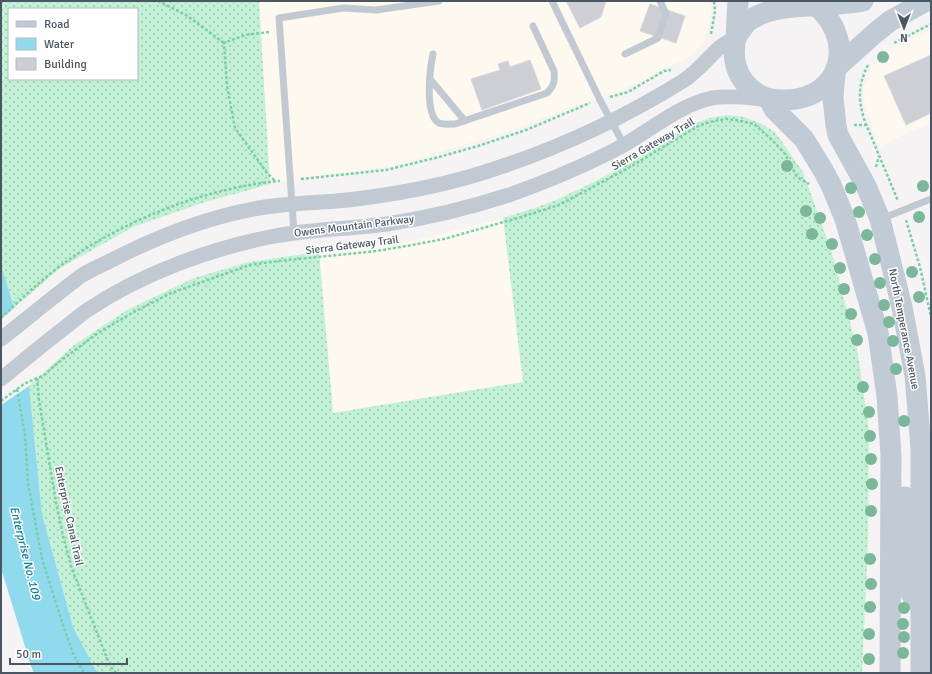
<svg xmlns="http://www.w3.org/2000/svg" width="932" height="674" viewBox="0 0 932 674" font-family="Signika,sans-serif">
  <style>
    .commercial { fill: #fdf9ef }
    .grass { fill: url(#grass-dots); fill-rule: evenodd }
    .water { fill: #90daee }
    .building { fill: #cdcfd5; stroke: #d7d9de }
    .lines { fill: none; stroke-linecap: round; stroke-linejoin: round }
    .path { stroke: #7ad0a6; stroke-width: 2.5; stroke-dasharray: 3 2; stroke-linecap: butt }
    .lane { stroke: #c1cad2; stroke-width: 7 }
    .street { stroke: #c1cad2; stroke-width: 15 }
    .secondary { stroke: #c1cbd6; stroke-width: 21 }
    .tree { fill: #7bb799 }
    .labels { text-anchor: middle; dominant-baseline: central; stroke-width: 3; stroke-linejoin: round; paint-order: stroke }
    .street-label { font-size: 11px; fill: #4a5661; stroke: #fff }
    .water-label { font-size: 12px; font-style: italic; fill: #0c7c9b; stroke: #fff }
  </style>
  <defs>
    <pattern id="grass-dots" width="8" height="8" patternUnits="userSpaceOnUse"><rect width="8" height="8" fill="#c3f1d5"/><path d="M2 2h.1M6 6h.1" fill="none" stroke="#a0c6b0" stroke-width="1.8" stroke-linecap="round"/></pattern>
  </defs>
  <rect width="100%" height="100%" fill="#f5f3f3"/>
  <path class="commercial" d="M 259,1 L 710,1 L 711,7 L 709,24 L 704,41 L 695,52 L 687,58 L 608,96 L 576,105 L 507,132 L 391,166 L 270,184 Z
    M 931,29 L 931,122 L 879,147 L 865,105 L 863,90 L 870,70 L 873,64 L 883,53 Z
    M 503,218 L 524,382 L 333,413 L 319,252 L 403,243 Z"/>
  <path class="grass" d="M 1,1 L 259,1 L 270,184 L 205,202 L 133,227 L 60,268 L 14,308 L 1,264 ZM 9,9 L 137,9 L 137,79 L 9,79 Z
    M 729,115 L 744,117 L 760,123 L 775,132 L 803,172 L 831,250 L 857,349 L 869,429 L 868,540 L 862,673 L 99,673 L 95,669 L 73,627 L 42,514 L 29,386 L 74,345 L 127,310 L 194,278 L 249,262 L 319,252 L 333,413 L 523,382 L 503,218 C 521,212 540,207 558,199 C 584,187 611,174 637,159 C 667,142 692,117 729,115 Z"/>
  <path class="water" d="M 1,264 L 14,308 L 1,319 Z
    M 29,386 L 42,514 L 73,627 L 95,669 L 99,673 L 34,673 L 31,666 L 1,568 L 1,405 Z"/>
  <path class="building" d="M 566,1 L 606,1 L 601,17 L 580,28 Z
    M 650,4 L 685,16 L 676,43 L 640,31 Z
    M 931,55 L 931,113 L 906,125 L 884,76 Z
    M 530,60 L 541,89 L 482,110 L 471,79 L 500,70 L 498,64 L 508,61 L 510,67 Z"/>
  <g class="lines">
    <path class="path" d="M 158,1 L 186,15 L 224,43
      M 269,32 L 245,35 L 224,43 L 227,86 L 235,128 L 267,173 L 275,181
      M 711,34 L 715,11 L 714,1
      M 894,43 L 931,24
      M 868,65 C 858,85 858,98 864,119 L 898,201
      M 610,97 L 628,92 L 664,71 L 671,70
      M 854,125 L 867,125
      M 619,164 L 630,167
      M 876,167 L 879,156
      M 301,179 L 386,170 L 439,157 L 478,146 L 526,130 L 590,103
      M 906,220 L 920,267 L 931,317
      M 1,318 C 21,299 41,280 63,264 C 121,221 208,187 280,181
      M 37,378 L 39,400 L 55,497 L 63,536 L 72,569 L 110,666 L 116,673
      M 17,389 L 25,435 L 28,483 L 42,559 L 63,625 L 74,656 L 84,673
      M 1,401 L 24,384 L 44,375 L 59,362 L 98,333 L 132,313 L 171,293 L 250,265 L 278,261 L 377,251 L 412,245 L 444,239 L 518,218 L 559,205 L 630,167 L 700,125 L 714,121 L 726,119 L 736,120 L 754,124 L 771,139 L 785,154 L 797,177 L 809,184"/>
    <path class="lane" d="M 552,1 L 600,100 L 624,145
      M 433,54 C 430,68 424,115 439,123 C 444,125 450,124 455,124 L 547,93 C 554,86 555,81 554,71 L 533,26
      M 625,54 L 658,38 L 666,14 L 660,1
      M 430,79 L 465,121
      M 881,219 L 931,199
      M 294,233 L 279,18 L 343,8 L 376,10 L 439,1"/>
    <path class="street" d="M 1,339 C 28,318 54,296 81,276 C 90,270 100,266 110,261 C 156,237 207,217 259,208 C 288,203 318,203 348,200 C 390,195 431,188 472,176 C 546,154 617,122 683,81 C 697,72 707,59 719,48 C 724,44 730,41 736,37
      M 1,379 C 22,362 42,345 63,329 C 72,322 80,315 89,309 C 143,273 212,248 275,236 C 312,229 350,229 387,224 C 428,218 469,208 509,195 C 548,181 587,165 624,145 C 650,130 682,104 712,98 C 730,95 748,98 766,99"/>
    <path class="secondary" d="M 810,1 C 858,34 845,99 785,100 C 768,101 755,95 745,83 C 735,71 733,57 735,43 C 736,34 742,29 747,22 C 777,0 824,9 863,1
      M 736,37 L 738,1
      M 769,99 L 774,109 L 804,139 L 823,170 L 831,185 L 845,219 L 878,333 L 887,396 L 891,456 L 890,673
      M 905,497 L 906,579 C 908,590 912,598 921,605
      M 921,673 L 921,448 L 915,376 L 902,307 L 880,219 L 866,186 L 838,135 L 836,126 L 833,98 L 834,83 L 836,68 L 874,34 L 890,21 L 926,1"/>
  </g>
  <g class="tree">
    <circle cx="883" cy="57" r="6"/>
    <circle cx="787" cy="166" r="6"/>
    <circle cx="923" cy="186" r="6"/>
    <circle cx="851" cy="188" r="6"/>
    <circle cx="806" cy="211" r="6"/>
    <circle cx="859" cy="212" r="6"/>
    <circle cx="919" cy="217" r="6"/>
    <circle cx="820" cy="218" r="6"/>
    <circle cx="812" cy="234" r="6"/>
    <circle cx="867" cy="235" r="6"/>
    <circle cx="832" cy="244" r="6"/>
    <circle cx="875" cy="259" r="6"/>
    <circle cx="840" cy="268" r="6"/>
    <circle cx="912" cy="272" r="6"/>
    <circle cx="880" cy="283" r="6"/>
    <circle cx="844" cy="289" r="6"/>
    <circle cx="919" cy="297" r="6"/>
    <circle cx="884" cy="305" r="6"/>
    <circle cx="851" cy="314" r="6"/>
    <circle cx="889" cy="322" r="6"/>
    <circle cx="857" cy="340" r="6"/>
    <circle cx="893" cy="341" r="6"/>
    <circle cx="896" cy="369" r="6"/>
    <circle cx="863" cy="387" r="6"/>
    <circle cx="869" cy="412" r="6"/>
    <circle cx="904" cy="421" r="6"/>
    <circle cx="870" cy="436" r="6"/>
    <circle cx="871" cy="459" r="6"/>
    <circle cx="872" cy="484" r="6"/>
    <circle cx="871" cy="511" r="6"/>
    <circle cx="870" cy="559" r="6"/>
    <circle cx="871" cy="584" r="6"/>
    <circle cx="870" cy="607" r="6"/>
    <circle cx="904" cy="608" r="6"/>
    <circle cx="903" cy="624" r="6"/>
    <circle cx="869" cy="634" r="6"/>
    <circle cx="904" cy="637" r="6"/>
    <circle cx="903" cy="653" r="6"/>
    <circle cx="869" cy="659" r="6"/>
  </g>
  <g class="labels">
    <g class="street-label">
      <text transform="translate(653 144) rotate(-30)">Sierra Gateway Trail</text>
      <text transform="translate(354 226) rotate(-7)">Owens Mountain Parkway</text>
      <text transform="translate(352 245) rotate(-7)">Sierra Gateway Trail</text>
      <text transform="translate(904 329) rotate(79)">North Temperance Avenue</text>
      <text transform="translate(69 516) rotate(78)">Enterprise Canal Trail</text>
    </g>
    <g class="water-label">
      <text transform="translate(25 553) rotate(76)">Enterprise No. 109</text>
    </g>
  </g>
  <rect width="932" height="674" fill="none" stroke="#4a5661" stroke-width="4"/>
  <rect x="8" y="8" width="130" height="72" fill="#ffffff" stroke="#b7bbc0"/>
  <rect x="16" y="21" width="20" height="6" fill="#c1cbd6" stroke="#b7bbc0"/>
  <text x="44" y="28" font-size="12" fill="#4a5661">Road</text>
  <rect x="16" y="38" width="20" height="12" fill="#90daee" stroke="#b7bbc0"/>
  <text x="44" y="48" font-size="12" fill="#4a5661">Water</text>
  <rect x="16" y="58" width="20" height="12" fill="#cdcfd5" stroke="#b7bbc0"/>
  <text x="44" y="68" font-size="12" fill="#4a5661">Building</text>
  <g transform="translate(904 28) rotate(180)" stroke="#ffffff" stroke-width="3" paint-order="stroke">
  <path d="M0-3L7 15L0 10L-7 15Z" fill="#4a5661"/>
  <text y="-6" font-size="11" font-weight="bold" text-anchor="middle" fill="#4a5661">N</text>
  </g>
  <path d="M10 658v6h117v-6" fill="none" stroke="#4a5661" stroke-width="2"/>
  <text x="16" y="658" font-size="12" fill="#4a5661" stroke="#ffffff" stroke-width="3" paint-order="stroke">50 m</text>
</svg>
